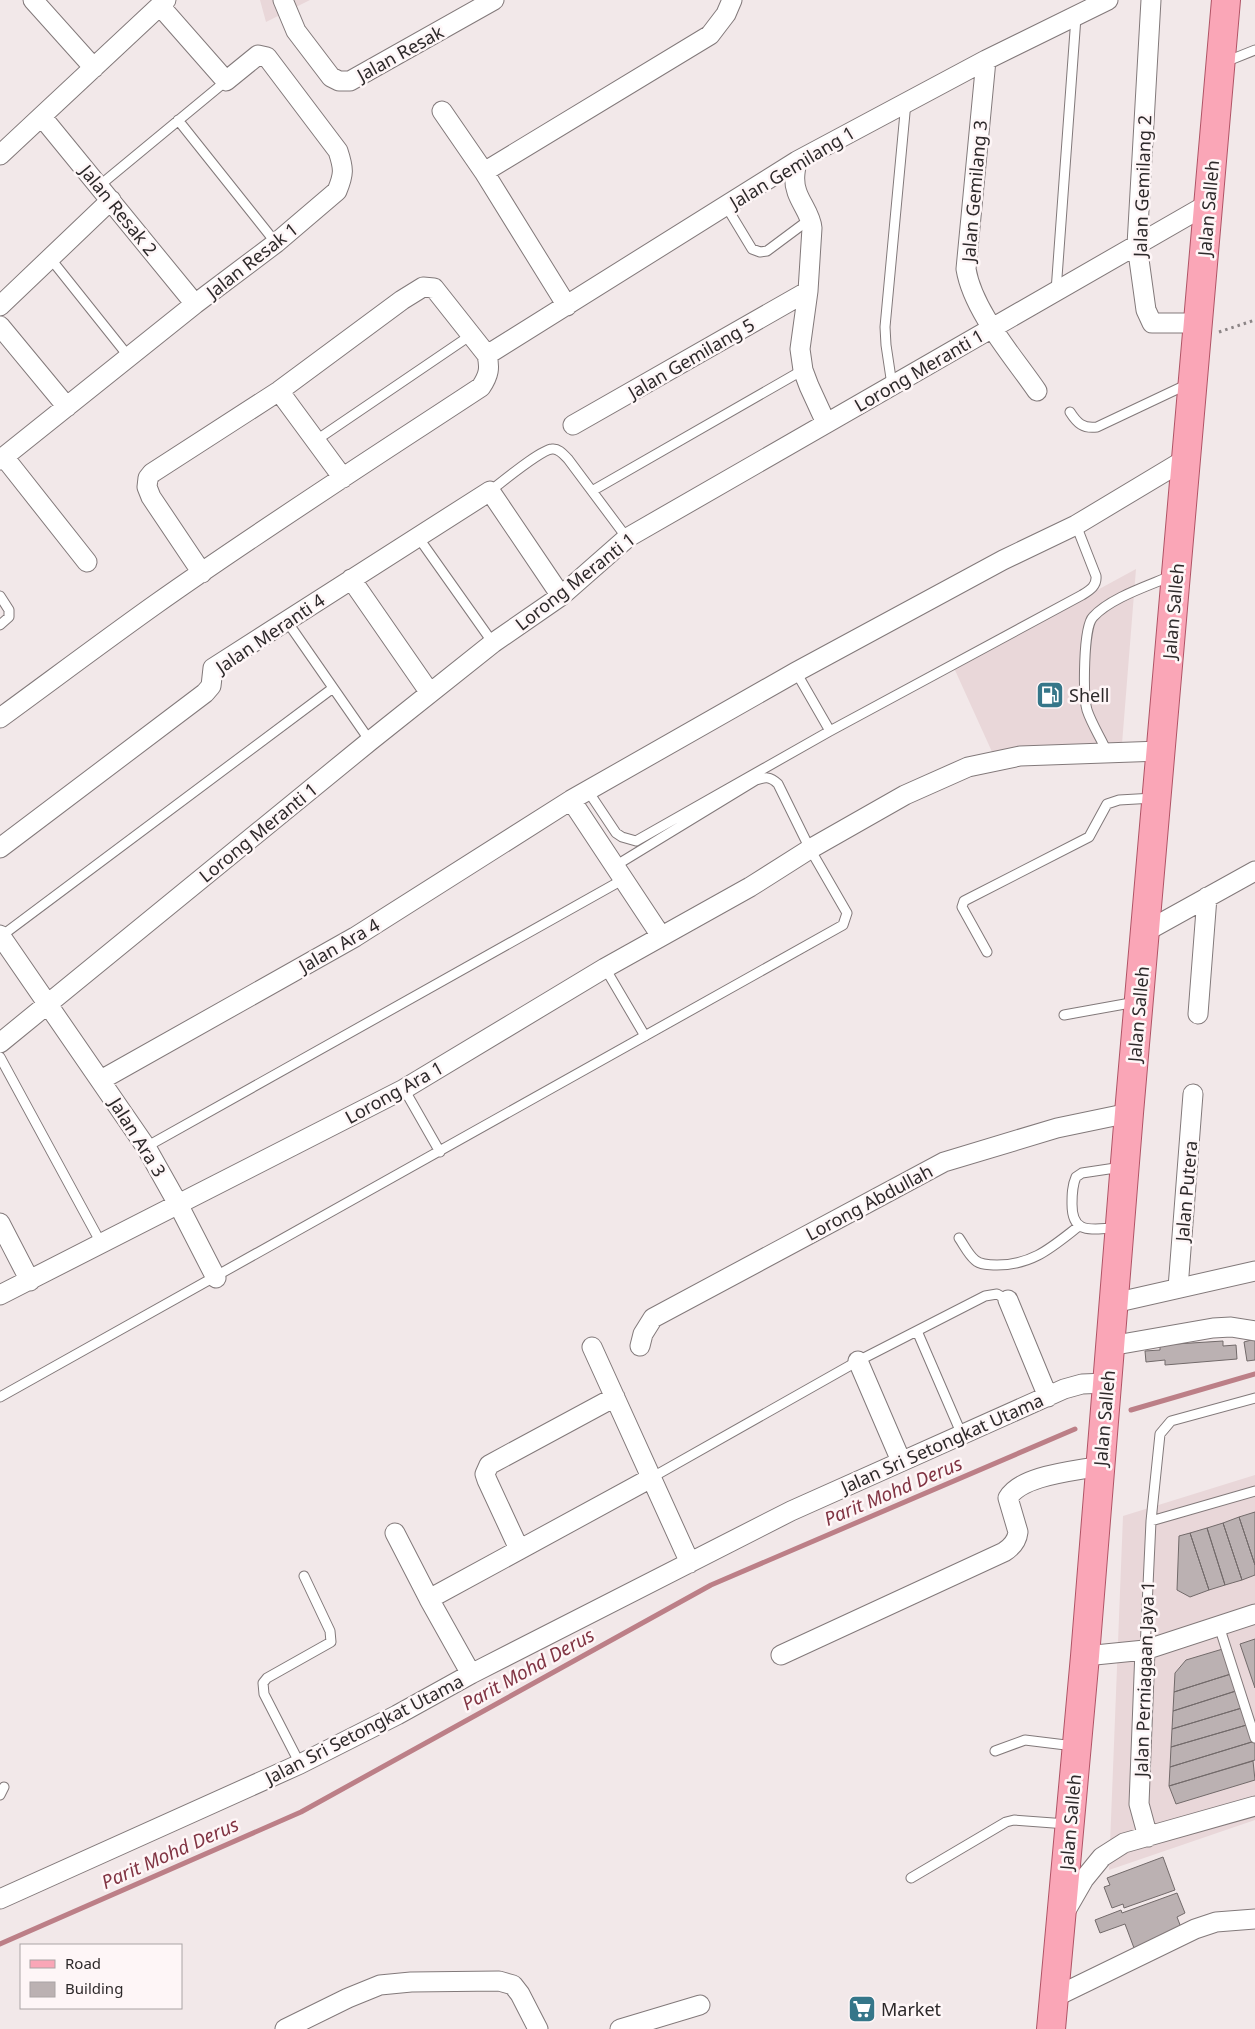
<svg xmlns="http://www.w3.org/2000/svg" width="1255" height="2029" viewBox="0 0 1255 2029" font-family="'Noto Sans',sans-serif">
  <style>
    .built { fill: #e9d7d9 }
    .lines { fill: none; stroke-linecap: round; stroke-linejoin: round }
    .stream { stroke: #bc7f87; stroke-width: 5 }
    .building { fill: #bbb1b2; stroke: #726a6a }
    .service-casing { stroke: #82797a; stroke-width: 11 }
    .minor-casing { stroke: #82797a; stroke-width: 21 }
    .primary-casing { stroke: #b05466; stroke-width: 30 }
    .path { stroke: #8c8586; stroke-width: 3; stroke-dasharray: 2.5 4; stroke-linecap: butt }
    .service { stroke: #fff; stroke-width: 9 }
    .minor { stroke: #fff; stroke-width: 19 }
    .primary { stroke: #faa6b7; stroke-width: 28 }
    .labels { text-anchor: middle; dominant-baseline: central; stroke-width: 5; stroke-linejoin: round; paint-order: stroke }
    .street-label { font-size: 18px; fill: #2d292a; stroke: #fef6f7 }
    .poi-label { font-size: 18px; fill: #2d292a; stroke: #fef6f7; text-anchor: start }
    .water-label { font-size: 19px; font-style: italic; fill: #813443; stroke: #fef6f7 }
  </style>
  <rect width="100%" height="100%" fill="#f2e8e9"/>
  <path class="built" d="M 260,0 L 310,0 L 266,22 Z
    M 1136,569 L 1122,744 L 993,754 L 954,668 Z
    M 1255,1475 L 1255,1820 L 1109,1870 L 1123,1516 Z"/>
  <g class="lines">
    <path class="stream" d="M 1131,1410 L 1255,1374
      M 0,1944 L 301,1812 L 711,1585 L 1075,1429"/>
  </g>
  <path class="building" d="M 1255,1339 L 1255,1360 L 1247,1361 L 1244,1342 Z
    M 1223,1341 L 1223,1346 L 1236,1345 L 1237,1359 L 1165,1365 L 1165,1360 L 1146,1362 L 1145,1351 L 1160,1350 L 1160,1345 Z
    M 1255,1512 L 1255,1565 L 1239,1517 Z
    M 1239,1517 L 1255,1565 L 1255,1575 L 1242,1580 L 1223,1523 Z
    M 1223,1523 L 1242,1580 L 1225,1585 L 1207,1528 Z
    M 1207,1528 L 1225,1585 L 1209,1590 L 1190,1533 Z
    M 1190,1533 L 1209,1590 L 1190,1597 L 1177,1590 L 1179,1536 Z
    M 1255,1639 L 1255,1688 L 1240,1644 Z
    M 1226,1648 L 1234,1673 L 1174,1692 L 1175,1673 L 1186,1660 Z
    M 1234,1673 L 1239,1690 L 1173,1711 L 1174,1692 Z
    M 1239,1690 L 1245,1707 L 1172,1729 L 1173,1711 Z
    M 1245,1707 L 1250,1724 L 1171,1747 L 1172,1729 Z
    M 1250,1724 L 1255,1741 L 1170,1767 L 1171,1747 Z
    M 1255,1741 L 1255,1760 L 1169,1786 L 1170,1767 Z
    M 1253,1761 L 1255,1780 L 1176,1804 L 1169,1786 Z
    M 1163,1857 L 1175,1890 L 1124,1908 L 1123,1904 L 1112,1908 L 1104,1887 L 1110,1885 L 1107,1878 Z
    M 1177,1893 L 1185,1913 L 1177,1917 L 1182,1930 L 1134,1948 L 1125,1924 L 1100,1933 L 1095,1920 L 1121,1910 L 1122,1913 Z"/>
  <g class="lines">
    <g class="service-casing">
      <path id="service" d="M 1225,62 L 1255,50
        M 178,120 L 276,243
        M 99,186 L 226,81
        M 726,206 L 752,249 L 760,252 L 767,251 L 810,219
        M 50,258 L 129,357
        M 1056,291 L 1076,17
        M 892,385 L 886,345 L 885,327 L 906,102
        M 1070,412 C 1077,423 1083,429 1097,427 L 1188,384
        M 315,441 L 471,335
        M 490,491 C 501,483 540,450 552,449 C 559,448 564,455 568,459 L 627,538
        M 592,491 L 803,370
        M 418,537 L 493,643
        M 0,596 L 9,610 L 9,617 L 0,625
        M 286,620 L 370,741
        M 796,672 L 830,731
        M 1107,752 C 1101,738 1092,725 1087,710 C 1083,696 1083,627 1093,617 C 1110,598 1148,586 1171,576
        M 588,791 L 616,833 L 622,837 L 636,841 L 830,731 L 1082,595 C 1090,590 1097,586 1096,576 L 1076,525
        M 0,937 L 333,688
        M 987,952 L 962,907 L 964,901 L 1089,837 L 1107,804 L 1119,800 L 1154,798
        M 605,968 L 645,1036
        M 1064,1015 L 1136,1002
        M 0,1057 L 101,1243
        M 404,1089 L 440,1152
        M 146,1147 L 624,879
        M 1118,1228 C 1094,1228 1072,1237 1072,1204 C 1072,1195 1072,1186 1076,1177 L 1082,1173 L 1122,1167
        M 959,1238 C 964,1245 968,1254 975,1260 C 980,1265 990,1265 997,1265 C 1033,1265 1052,1247 1079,1226
        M 917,1331 L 962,1435
        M 0,1397 L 843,925 L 847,913 L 810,849 L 778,784 C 770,776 765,777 756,780 L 615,866
        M 651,1478 L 858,1361 L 985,1296 L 997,1294 L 1008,1300
        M 1151,1521 L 1255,1491
        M 1219,1626 L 1255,1738
        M 1145,1650 L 1151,1521 L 1160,1434 L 1171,1421 L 1255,1398
        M 995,1751 L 1025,1740 L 1074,1746
        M 300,1764 L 264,1694 L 263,1683 L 267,1678 L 331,1642 L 330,1631 L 304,1576
        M 0,1795 L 4,1787
        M 911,1878 L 1006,1822 L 1014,1820 L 1067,1824"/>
    </g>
    <g class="minor-casing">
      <path id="minor" d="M 33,0 L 94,68
        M 283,0 L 296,31 L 331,77 L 339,81 L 350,81 L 494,0
        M 1151,0 L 1137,245 L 1146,310 L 1152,323 L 1198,323
        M 986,60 L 966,269 C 973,311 1013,356 1037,391
        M 442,111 L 484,172 L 710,35 L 726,14 L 732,0
        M 42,117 L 195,304
        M 0,155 L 166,0
        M 797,161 C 795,171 793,181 797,192 C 801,204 811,215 812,228 L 808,291 L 800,349 L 803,370 L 809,386 L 826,423
        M 484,172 L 567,306
        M 0,306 L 111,200
        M 0,326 L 67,407
        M 487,355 L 797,161 L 986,60 L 1108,0
        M 279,391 L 343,478
        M 573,425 L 808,291
        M 4,457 L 87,562
        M 0,460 L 195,304 L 276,243 L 337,191 C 344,174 344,169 338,151 L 267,57 L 258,55 L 226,81 L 160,6
        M 351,579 L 430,693
        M 0,718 C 52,680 104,641 156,604 C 262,529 373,458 481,387 C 489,375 490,368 487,355 L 434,288 L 423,287 L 402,300 L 279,391 L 152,473 L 148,478 L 147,487 L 151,497 L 202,573
        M 571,800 L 661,936
        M 0,848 L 205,693 L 211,686 L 213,668 L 490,491 L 561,596
        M 1145,932 L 1255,871
        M 0,935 L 146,1147 L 178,1204 L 216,1278
        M 1198,1014 L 1207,897
        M 0,1043 L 370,741 L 493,643 L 561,596 L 627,538 L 1208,204
        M 101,1080 L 355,937 L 571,800 L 796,672 L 1003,560 L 1076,525 L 1186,459
        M 0,1223 L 30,1281
        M 1178,1288 L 1193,1094
        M 0,1295 L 404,1089 L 605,968 L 750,887 L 810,849 L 905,795 L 968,767 L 1020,756 L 1161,751
        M 1008,1300 L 1048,1397
        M 1114,1303 L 1255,1271
        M 640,1346 L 643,1334 L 653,1318 L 944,1162 L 1057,1128 L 1129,1113
        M 1110,1346 L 1213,1328 L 1231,1327 L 1255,1331
        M 592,1347 L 690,1563
        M 858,1361 L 901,1461
        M 395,1533 L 429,1599
        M 519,1549 L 487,1480 L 485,1474 L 489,1465 L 615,1397
        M 1145,1650 L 1139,1804 L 1148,1837
        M 781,1655 L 1004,1552 C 1012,1547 1017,1541 1018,1532 L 1008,1498 C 1021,1475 1076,1471 1100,1466
        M 1085,1656 L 1145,1650 L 1255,1614
        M 471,1674 L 429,1599 L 651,1478
        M 0,1899 L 300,1764 L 397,1715 L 471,1674 L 791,1511 L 1064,1389 L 1082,1384 L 1107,1383
        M 1065,1912 L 1084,1879 L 1102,1857 L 1124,1843 L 1255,1806
        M 1053,1998 L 1195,1929 L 1216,1922 L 1255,1919
        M 285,2029 L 348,1998 L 380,1985 L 411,1982 L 499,1981 L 513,1985 L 520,1994 L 538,2029
        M 620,2029 L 700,2005"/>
    </g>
    <g class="primary-casing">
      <path id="primary" d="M 1051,2029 L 1085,1656 L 1129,1113 L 1226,0"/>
    </g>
    <path class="path" d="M 1219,332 L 1255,320"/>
    <use href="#service" class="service"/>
    <use href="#minor" class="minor"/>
    <use href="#primary" class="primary"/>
  </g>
  <defs>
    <g id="fuel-square" transform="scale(1.4375)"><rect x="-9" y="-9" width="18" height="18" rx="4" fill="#357689" stroke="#fef6f7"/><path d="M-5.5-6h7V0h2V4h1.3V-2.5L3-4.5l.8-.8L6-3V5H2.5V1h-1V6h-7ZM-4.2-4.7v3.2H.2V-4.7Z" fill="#fff"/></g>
    <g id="supermarket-square" transform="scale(1.4375)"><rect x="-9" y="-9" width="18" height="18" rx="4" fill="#357689" stroke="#fef6f7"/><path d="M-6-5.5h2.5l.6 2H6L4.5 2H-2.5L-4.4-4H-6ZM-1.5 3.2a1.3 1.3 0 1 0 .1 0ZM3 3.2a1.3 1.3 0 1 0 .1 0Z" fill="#fff"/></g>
  </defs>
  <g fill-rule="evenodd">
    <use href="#fuel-square" x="1050" y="695"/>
    <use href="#supermarket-square" x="862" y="2009"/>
  </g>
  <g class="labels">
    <g class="street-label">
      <text transform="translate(400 53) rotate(-29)">Jalan Resak</text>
      <text transform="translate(792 167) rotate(-31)">Jalan Gemilang 1</text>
      <text transform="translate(1142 186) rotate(-88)">Jalan Gemilang 2</text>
      <text transform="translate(974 191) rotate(-85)">Jalan Gemilang 3</text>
      <text transform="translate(1208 208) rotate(-85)">Jalan Salleh</text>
      <text transform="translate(119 210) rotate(51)">Jalan Resak 2</text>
      <text transform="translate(252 260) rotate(-38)">Jalan Resak 1</text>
      <text transform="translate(691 358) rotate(-30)">Jalan Gemilang 5</text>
      <text transform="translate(919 370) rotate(-30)">Lorong Meranti 1</text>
      <text transform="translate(575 581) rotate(-38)">Lorong Meranti 1</text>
      <text transform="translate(1173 611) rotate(-85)">Jalan Salleh</text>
      <text transform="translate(270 633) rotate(-34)">Jalan Meranti 4</text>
      <text transform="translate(258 832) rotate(-39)">Lorong Meranti 1</text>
      <text transform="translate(339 945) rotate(-30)">Jalan Ara 4</text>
      <text transform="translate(1138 1014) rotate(-85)">Jalan Salleh</text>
      <text transform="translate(394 1092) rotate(-29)">Lorong Ara 1</text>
      <text transform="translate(138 1137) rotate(58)">Jalan Ara 3</text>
      <text transform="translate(1186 1191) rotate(-85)">Jalan Putera</text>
      <text transform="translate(869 1202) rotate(-28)">Lorong Abdullah</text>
      <text transform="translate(1104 1418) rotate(-85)">Jalan Salleh</text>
      <text transform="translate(942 1443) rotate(-24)">Jalan Sri Setongkat Utama</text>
      <text transform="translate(1144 1679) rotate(-88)">Jalan Perniagaan Jaya 1</text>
      <text transform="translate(364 1729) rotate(-27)">Jalan Sri Setongkat Utama</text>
      <text transform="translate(1070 1822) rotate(-85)">Jalan Salleh</text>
    </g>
    <g class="poi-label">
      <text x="1069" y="695">Shell</text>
      <text x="881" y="2009">Market</text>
    </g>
    <g class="water-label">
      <text transform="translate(893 1491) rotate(-23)">Parit Mohd Derus</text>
      <text transform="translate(528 1669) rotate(-29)">Parit Mohd Derus</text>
      <text transform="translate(170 1853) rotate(-24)">Parit Mohd Derus</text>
    </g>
  </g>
  <rect x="20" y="1944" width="162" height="65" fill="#fef6f7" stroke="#aaa4a5"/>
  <rect x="30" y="1960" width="25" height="8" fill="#faa6b7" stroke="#aaa4a5"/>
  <text x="65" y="1969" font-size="15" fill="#2d292a">Road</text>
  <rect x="30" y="1982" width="25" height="15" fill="#bbb1b2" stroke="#aaa4a5"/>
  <text x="65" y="1994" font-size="15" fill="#2d292a">Building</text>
</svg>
